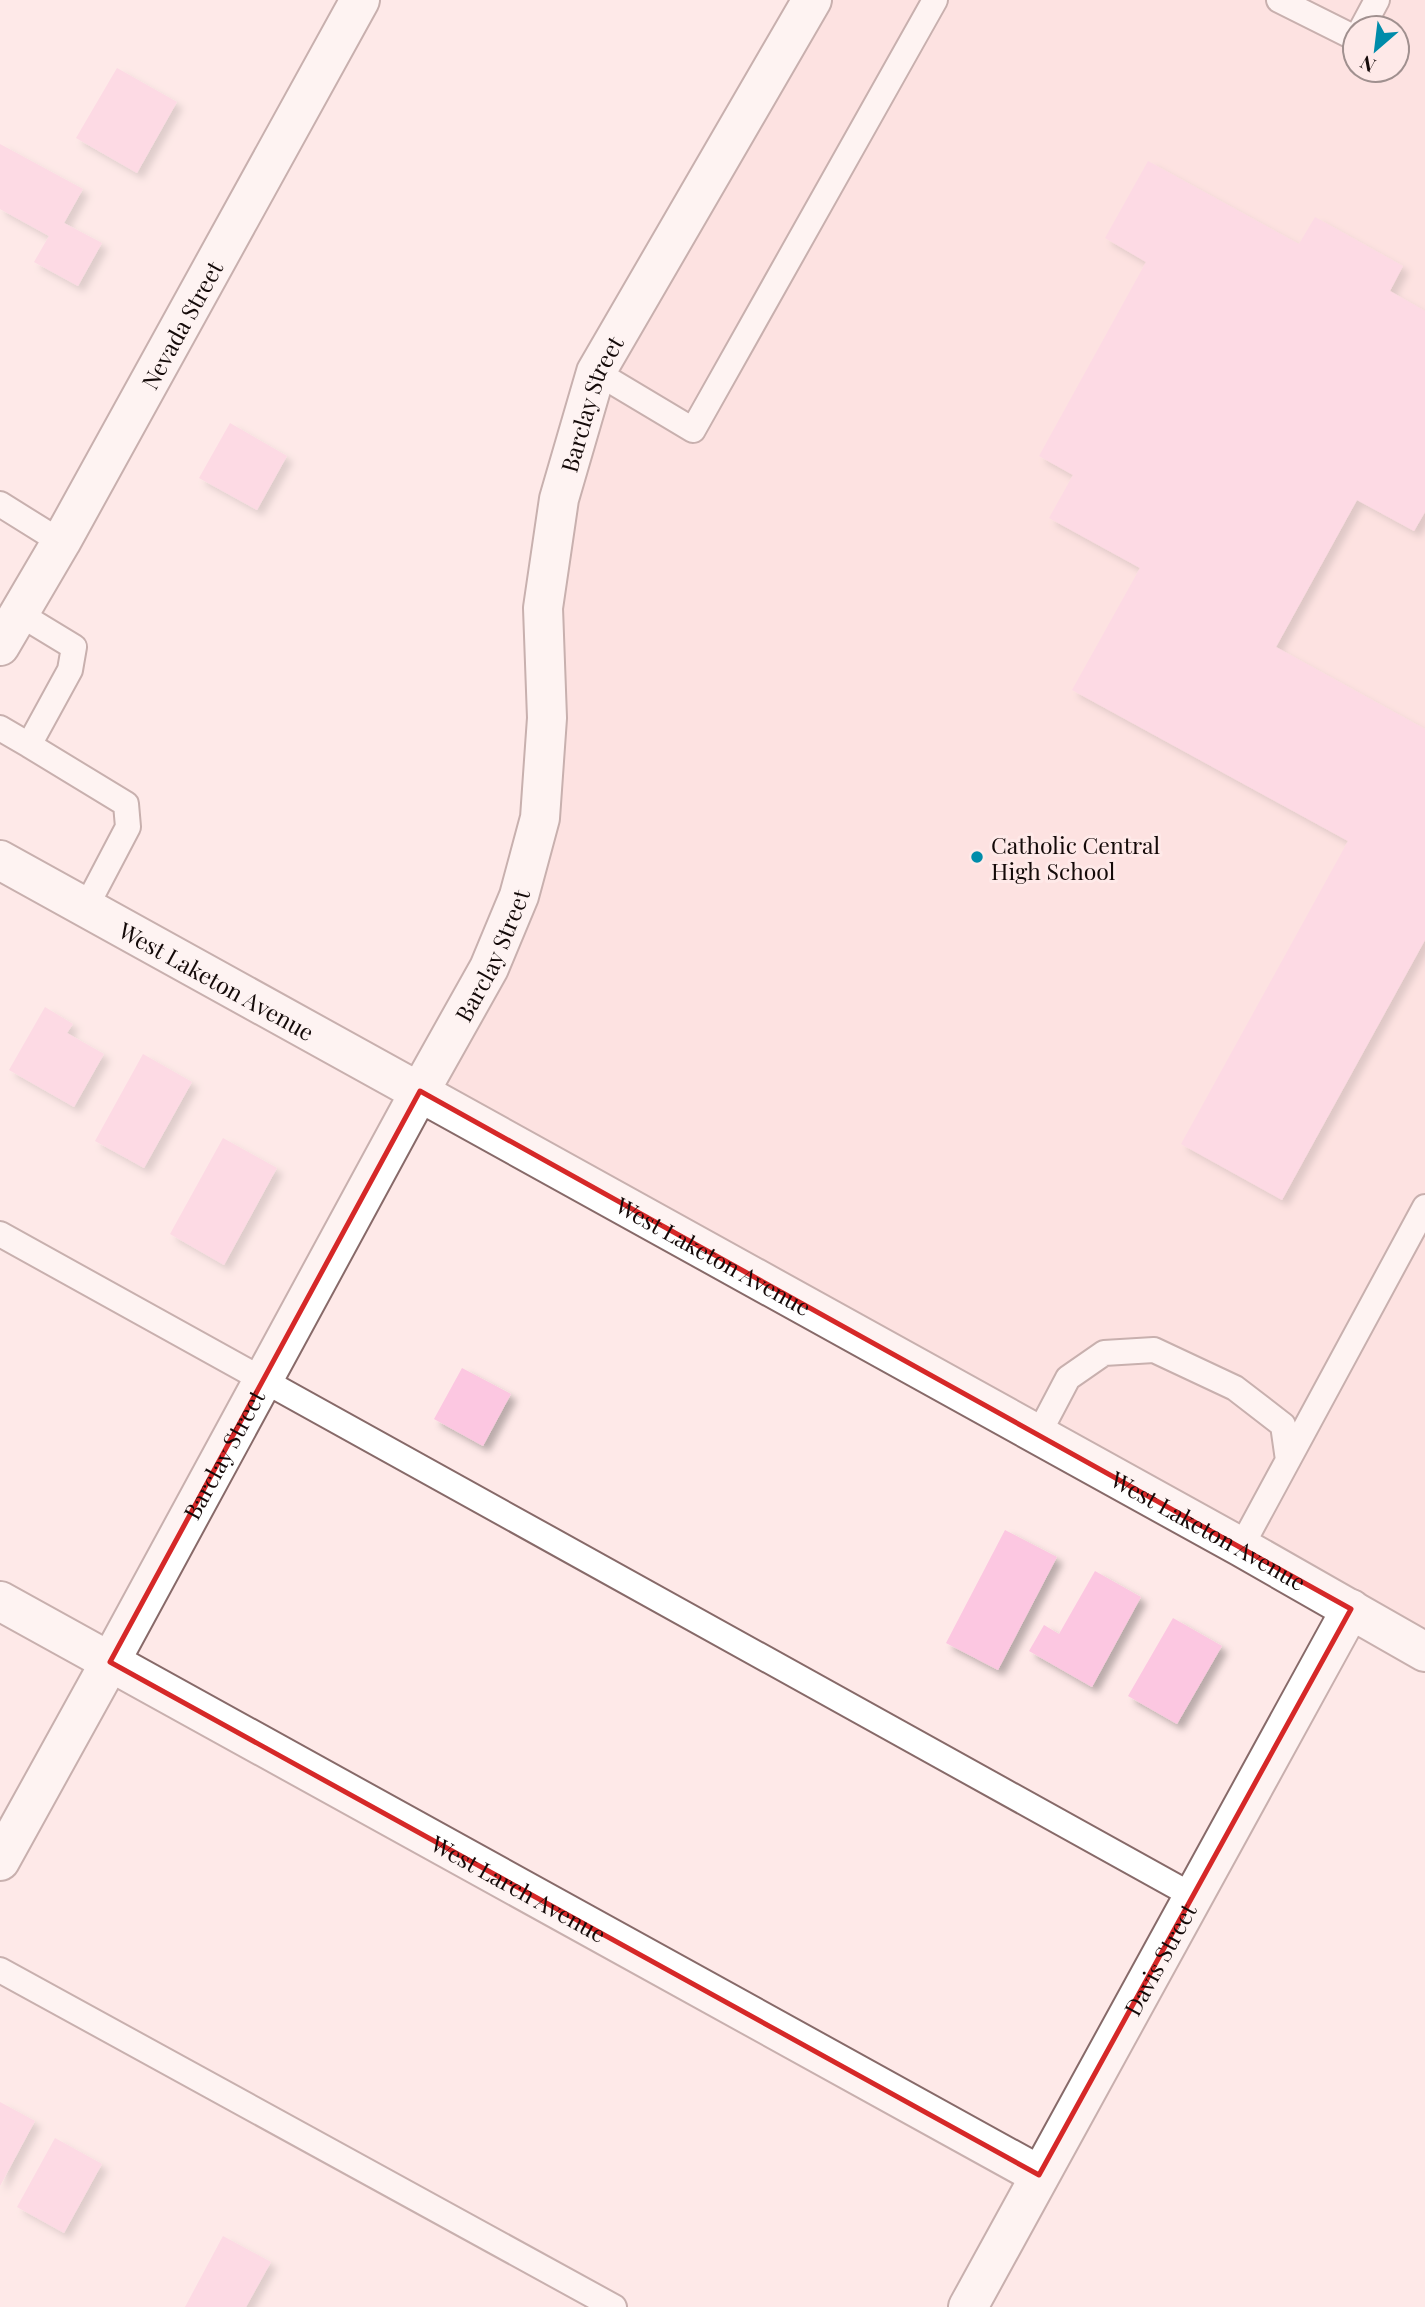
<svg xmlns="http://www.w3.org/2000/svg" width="1425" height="2307" viewBox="0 0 1425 2307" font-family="'Playfair Display',serif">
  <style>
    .built { fill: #fddad9; fill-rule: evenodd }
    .building { fill: #fcc7e1; filter: url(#shadow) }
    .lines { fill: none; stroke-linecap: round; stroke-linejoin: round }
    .lane-casing { stroke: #876a69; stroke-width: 28 }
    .street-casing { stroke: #876a69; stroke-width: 42 }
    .secondary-casing { stroke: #876a69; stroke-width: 42 }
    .lane { stroke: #fff; stroke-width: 24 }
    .street { stroke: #fff; stroke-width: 38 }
    .secondary { stroke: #fff; stroke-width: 38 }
    .marked { fill: none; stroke: #d62828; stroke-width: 5; stroke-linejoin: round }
    .poi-dot { fill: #008caa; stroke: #fee9e8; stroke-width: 2.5 }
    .labels { text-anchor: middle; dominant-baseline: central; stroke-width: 6; stroke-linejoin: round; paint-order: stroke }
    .street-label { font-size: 23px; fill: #140a09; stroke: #fee9e8 }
    .poi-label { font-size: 23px; fill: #140a09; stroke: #fee9e8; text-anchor: start }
  </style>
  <defs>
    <filter id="shadow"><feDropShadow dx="6" dy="6" stdDeviation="3.5" flood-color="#0004"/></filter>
  </defs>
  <rect width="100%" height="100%" fill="#fee9e8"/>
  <path class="built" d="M 807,0 L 1425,0 L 1425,1652 L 420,1091 L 489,968 L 547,718 L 596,372 ZM 1355,28 L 1397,28 L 1397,70 L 1355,70 Z"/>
  <path class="building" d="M 117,68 L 177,102 L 137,173 L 76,138 Z
    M 0,144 L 83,189 L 64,223 L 102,243 L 78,286 L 34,262 L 49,236 L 0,209 Z
    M 1148,161 L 1299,244 L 1315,217 L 1403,266 L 1390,291 L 1425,311 L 1425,512 L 1414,531 L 1357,500 L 1276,647 L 1425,729 L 1425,940 L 1282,1200 L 1181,1144 L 1348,841 L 1072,690 L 1140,568 L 1049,518 L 1073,475 L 1039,456 L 1146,262 L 1105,238 Z
    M 230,423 L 287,456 L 257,510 L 199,478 Z
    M 45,1007 L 73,1024 L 67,1033 L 104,1054 L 74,1107 L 9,1070 Z
    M 143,1054 L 192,1082 L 144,1168 L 95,1141 Z
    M 223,1138 L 277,1168 L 224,1265 L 170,1234 Z
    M 462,1368 L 511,1394 L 483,1446 L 434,1419 Z
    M 1005,1530 L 1057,1557 L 998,1670 L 946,1643 Z
    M 1095,1571 L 1141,1597 L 1092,1687 L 1029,1651 L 1044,1625 L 1059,1634 Z
    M 1173,1618 L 1222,1646 L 1177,1724 L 1128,1696 Z
    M 0,2102 L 35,2121 L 0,2186 Z
    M 55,2138 L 102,2164 L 64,2233 L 17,2207 Z
    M 223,2236 L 271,2262 L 246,2307 L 185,2307 Z"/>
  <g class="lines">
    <g class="lane-casing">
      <path id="lane" d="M 1279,0 L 1355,38
        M 1362,28 L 1377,0
        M 596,372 L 693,430 L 935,0
        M 0,504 L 61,542
        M 0,728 L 29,745 L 70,670 L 74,647 L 18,613
        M 29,745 L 126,804 L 128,827 L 86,907
        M 0,1234 L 1193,1896
        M 1038,1435 L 1068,1378 L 1104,1353 L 1154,1350 L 1235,1388 L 1283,1425 L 1288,1460
        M 1241,1547 L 1425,1207
        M 0,1970 L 614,2307"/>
    </g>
    <g class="street-casing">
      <g id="street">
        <path id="s1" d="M 0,646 L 61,542 L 360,0"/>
        <path id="s2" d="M 0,1601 L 1039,2175"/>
        <path id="s3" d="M 0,1861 L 110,1662 L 420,1091 L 489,968 L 519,896 L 540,818 L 547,718 L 543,608 L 559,499 L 596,372 L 812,0"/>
        <path id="s4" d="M 968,2307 L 1351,1609"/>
      </g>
    </g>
    <g class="secondary-casing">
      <g id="secondary">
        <path id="s5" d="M 0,860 L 1241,1547 L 1425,1652"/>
      </g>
    </g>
    <use href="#lane" class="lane"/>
    <use href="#street" class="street"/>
    <use href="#secondary" class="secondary"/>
  </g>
  <path d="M0 0H1425V2307H0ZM 420,1091 L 1351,1609 L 1039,2175 L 110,1662 Z" fill="#fee9e8" fill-opacity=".55" fill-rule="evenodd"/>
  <path class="marked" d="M 420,1091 L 1351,1609 L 1039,2175 L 110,1662 Z"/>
  <circle class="poi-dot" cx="977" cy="857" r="7"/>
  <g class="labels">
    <g class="street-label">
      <text stroke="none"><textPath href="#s1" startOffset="369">Nevada Street</textPath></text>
      <text stroke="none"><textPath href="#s3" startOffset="1598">Barclay Street</textPath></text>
      <text stroke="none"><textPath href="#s3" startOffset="1031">Barclay Street</textPath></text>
      <text stroke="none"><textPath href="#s5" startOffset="248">West Laketon Avenue</textPath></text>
      <text stroke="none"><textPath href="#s5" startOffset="816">West Laketon Avenue</textPath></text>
      <text stroke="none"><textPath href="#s3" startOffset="464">Barclay Street</textPath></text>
      <text stroke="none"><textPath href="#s5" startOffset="1382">West Laketon Avenue</textPath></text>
      <text stroke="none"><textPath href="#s2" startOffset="593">West Larch Avenue</textPath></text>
      <text stroke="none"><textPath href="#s4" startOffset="397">Davis Street</textPath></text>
    </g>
    <g class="poi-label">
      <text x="991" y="844">Catholic Central<tspan x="991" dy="26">High School</tspan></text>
    </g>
  </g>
  <g transform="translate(1376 49) rotate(208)"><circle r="33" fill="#fee9e8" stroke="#a0908f" stroke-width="2"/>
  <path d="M0-5L12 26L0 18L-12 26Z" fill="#008caa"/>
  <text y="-10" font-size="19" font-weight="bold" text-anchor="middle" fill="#140a09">N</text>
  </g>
</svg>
